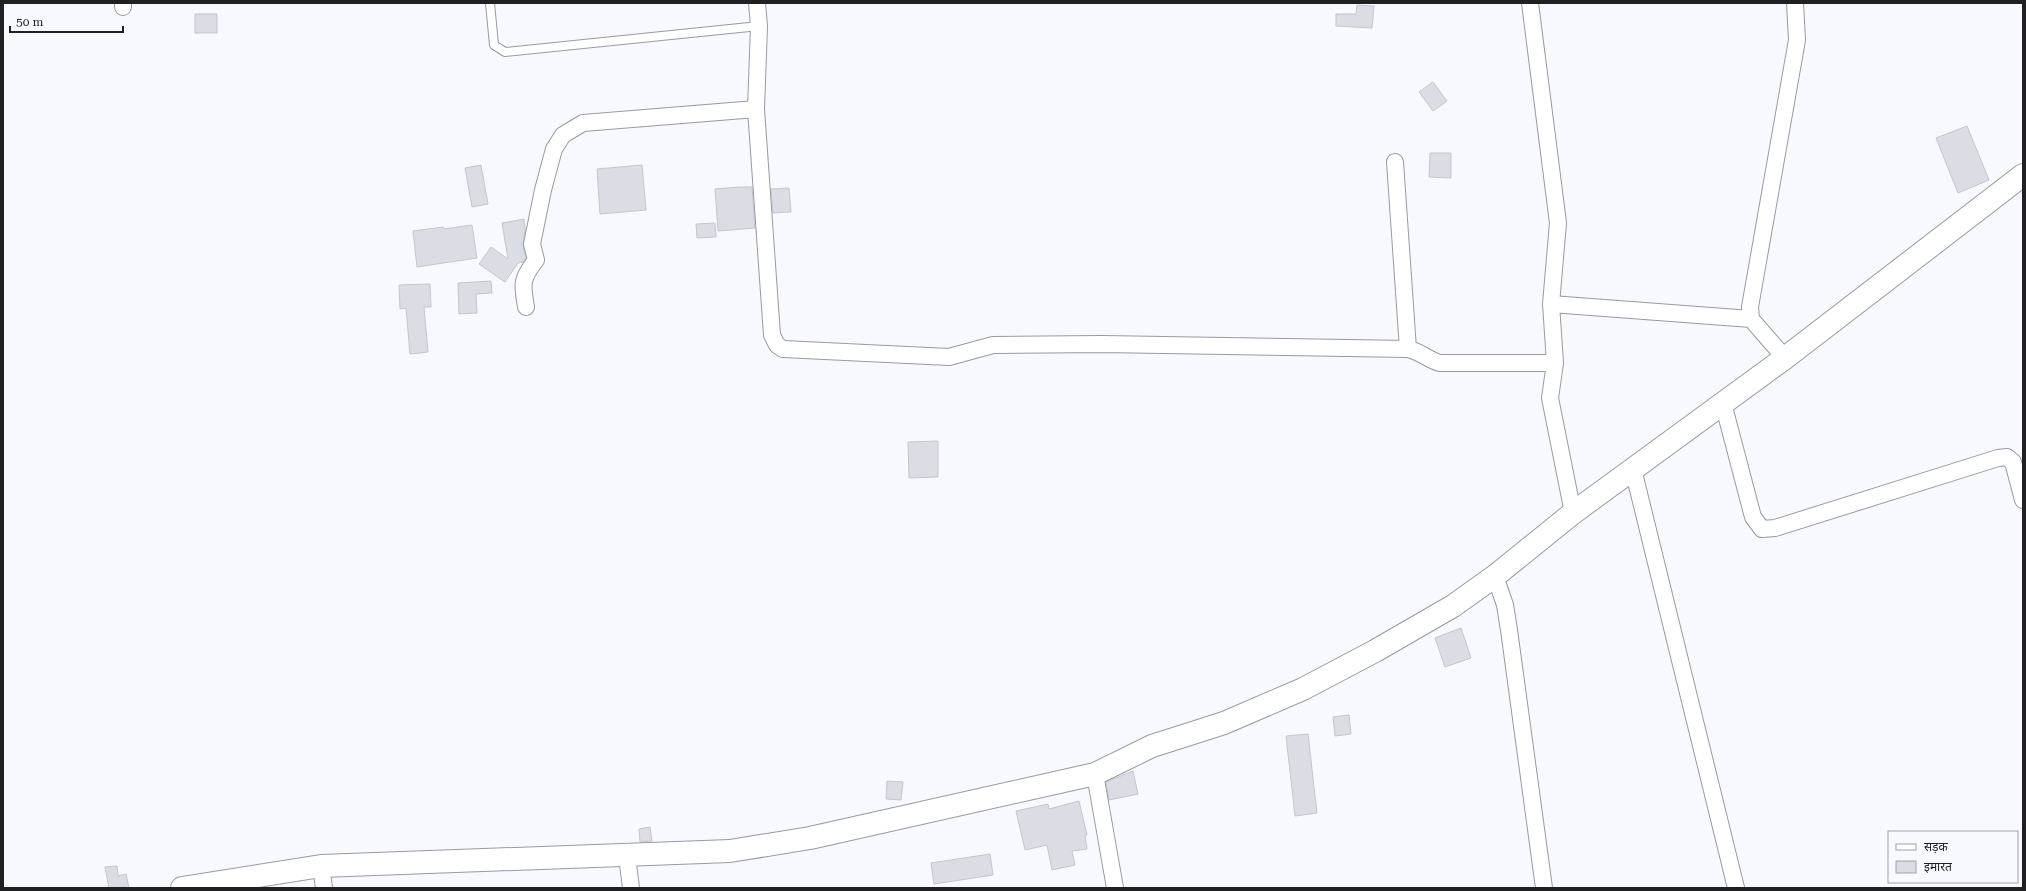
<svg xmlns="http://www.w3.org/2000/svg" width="2026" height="891" viewBox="0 0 2026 891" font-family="'Roboto Serif','Noto Sans Devanagari',serif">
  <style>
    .building { fill: #dbdde4; stroke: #c5c6cd }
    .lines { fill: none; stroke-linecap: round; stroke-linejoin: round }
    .lane-casing { stroke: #999aa1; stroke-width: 10 }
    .street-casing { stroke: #999aa1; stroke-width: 18 }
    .secondary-casing { stroke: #999aa1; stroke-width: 24 }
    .lane { stroke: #fff; stroke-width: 8 }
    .street { stroke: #fff; stroke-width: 16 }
    .secondary { stroke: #fff; stroke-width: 22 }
  </style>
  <rect width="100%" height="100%" fill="#f8f8ff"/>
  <path class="building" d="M 1357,5 L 1374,6 L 1372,28 L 1336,26 L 1336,14 L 1356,14 Z
    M 195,14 L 217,14 L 217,33 L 195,33 Z
    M 1433,82 L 1447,101 L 1433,111 L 1419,92 Z
    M 1967,126 L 1989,180 L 1958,193 L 1936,138 Z
    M 1430,153 L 1451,153 L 1451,178 L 1429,177 Z
    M 481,165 L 488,204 L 472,207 L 465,168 Z
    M 642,165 L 646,210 L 600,214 L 597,169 Z
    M 739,187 L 752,187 L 755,228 L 718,231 L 715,189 Z
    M 789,188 L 791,212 L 773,213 L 771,189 Z
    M 524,219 L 525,229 L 523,246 L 526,258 L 523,262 L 518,263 L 505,282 L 479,264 L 491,247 L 508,259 L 502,223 Z
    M 715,223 L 716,237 L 697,238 L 696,224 Z
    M 472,225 L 477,258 L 417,267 L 413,231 L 443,227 L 444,229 Z
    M 491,281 L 492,293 L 476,294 L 477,313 L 459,314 L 458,283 Z
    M 430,284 L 431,307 L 424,307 L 428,352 L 410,354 L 406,308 L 400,309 L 399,285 Z
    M 938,441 L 938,477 L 909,478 L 908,442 Z
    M 1461,628 L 1471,658 L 1445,667 L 1435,638 Z
    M 1349,715 L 1351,734 L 1335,736 L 1333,717 Z
    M 1308,734 L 1317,813 L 1295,816 L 1286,736 Z
    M 1133,771 L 1138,794 L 1109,800 L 1106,782 Z
    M 887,781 L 903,782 L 901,800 L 886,799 Z
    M 1079,801 L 1087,835 L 1085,835 L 1087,849 L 1072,851 L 1075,865 L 1052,870 L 1047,845 L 1025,850 L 1016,811 L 1048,804 L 1049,809 Z
    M 650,827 L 652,841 L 640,842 L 639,829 Z
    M 990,854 L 993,875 L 934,884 L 931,863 Z
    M 117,866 L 118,876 L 126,874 L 129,888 L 109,888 L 105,867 Z"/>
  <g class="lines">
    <g class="lane-casing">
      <path id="lane" d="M 490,3 L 494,45 L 505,52 L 759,26"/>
    </g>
    <g class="street-casing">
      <path id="street" d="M 123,3 L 123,7
        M 757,3 L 759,26 L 756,109 L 772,335 L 777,345 L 783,349 L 949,357 L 993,345 L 1102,344 L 1408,349 C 1420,351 1428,360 1440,363 L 1555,363
        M 1530,3 L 1558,223 L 1551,304 L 1555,363 L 1550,398 L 1573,513
        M 1395,162 L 1408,349
        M 1551,304 L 1751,319
        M 526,307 C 522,284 521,279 536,260 L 532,244 L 543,190 L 554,149 L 563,135 L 583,123 L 756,109
        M 1785,358 L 1751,319 L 1750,307 L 1797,40 L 1795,3
        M 1723,403 L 1753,517 L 1762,529 L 1775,528 L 1998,458 L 2007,457 L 2013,462 L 2023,500
        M 1633,469 L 1736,888
        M 1495,576 L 1505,605 L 1509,630 L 1544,888
        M 1095,774 L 1115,888
        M 627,856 L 631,888
        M 321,866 L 324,888"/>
    </g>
    <g class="secondary-casing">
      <path id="secondary" d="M 182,888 L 321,866 L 730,851 L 810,838 L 1095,774 L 1152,746 L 1224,723 L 1303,689 L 1375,651 L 1453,606 L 1495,576 L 1573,513 L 1785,358 L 2023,175"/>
    </g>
    <use href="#lane" class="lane"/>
    <use href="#street" class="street"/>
    <use href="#secondary" class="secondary"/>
  </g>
  <rect width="2026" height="891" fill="none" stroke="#202023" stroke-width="8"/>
  <rect x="1888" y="831" width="130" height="52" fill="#f8f8ff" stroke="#a2a2a7"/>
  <rect x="1896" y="844" width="20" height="6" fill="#ffffff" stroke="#a2a2a7"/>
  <text x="1924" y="851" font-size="12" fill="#202023">सड़क</text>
  <rect x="1896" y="861" width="20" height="12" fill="#dbdde4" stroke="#a2a2a7"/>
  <text x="1924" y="871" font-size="12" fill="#202023">इमारत</text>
  <path d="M10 26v6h113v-6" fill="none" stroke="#202023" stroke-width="2"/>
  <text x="16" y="26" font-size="12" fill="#202023" stroke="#f8f8ff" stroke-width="3" paint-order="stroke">50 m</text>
</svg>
